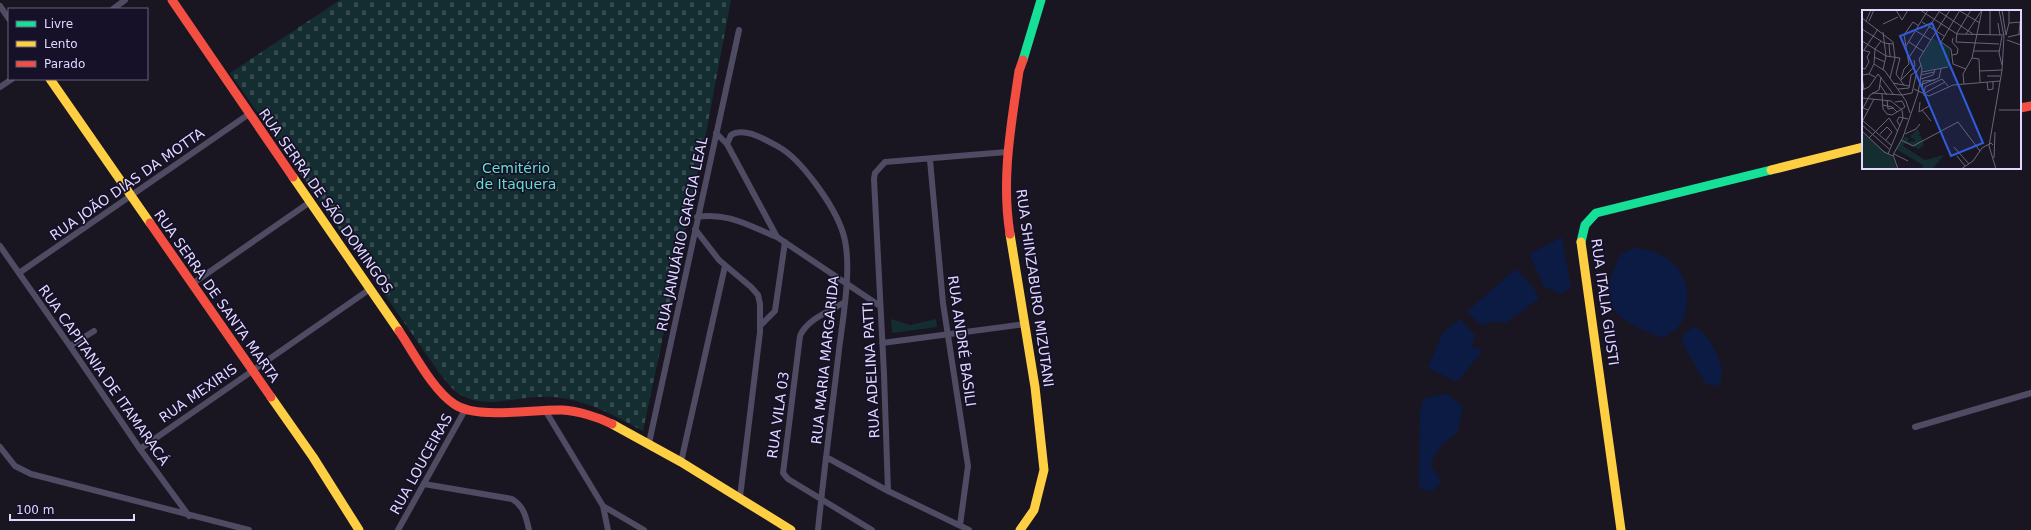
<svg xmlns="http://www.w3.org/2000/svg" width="2031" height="530" viewBox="0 0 2031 530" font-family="'DejaVu Sans',sans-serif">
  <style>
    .green { fill: #142d30 }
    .cemetery { fill: url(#cemetery-stones) }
    .water { fill: #0c1b43 }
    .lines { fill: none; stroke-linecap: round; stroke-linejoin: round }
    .street { stroke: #4f4b63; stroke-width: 6 }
    .fast { stroke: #16e098; stroke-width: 9 }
    .slow { stroke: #ffcf43; stroke-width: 9 }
    .jam { stroke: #f24e42; stroke-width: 9 }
    .labels { text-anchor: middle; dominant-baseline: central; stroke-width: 3.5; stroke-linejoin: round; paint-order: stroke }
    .park-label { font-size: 14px; fill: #63dfca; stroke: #161028 }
    .street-label { font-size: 14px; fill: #dfd8ff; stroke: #161028 }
    .inset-road { fill: none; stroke: #68647a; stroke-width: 1 }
    .view { fill: #305cdc; fill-opacity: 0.15; stroke: #305cdc; stroke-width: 2 }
    .inset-edge { fill: none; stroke: #dfd8ff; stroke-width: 2 }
  </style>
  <defs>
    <pattern id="cemetery-stones" width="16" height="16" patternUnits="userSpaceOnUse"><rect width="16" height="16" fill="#142d30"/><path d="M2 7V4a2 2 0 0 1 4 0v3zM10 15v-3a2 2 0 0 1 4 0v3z" fill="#364b4f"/></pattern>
  </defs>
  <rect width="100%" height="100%" fill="#191622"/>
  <path class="green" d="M 891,319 L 910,325 L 936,319 L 937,327 L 892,333 Z"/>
  <path class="cemetery" d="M 340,0 L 731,0 L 707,128 L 643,431 C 614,415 583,398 549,397 C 520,395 487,411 459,394 C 452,390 446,380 440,374 L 230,73 Z"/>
  <path class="water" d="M 1562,237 L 1571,287 L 1562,294 L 1544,287 L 1529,254 Z
    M 1634,248 C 1663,250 1687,266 1687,297 C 1687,305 1686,314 1682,322 C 1678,329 1670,333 1663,338 C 1614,320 1594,305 1621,254 Z
    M 1516,269 L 1534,288 L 1539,299 L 1505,323 L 1497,321 L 1480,325 L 1467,311 Z
    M 1460,319 L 1475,335 L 1472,347 L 1483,350 L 1457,382 L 1428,368 L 1443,332 Z
    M 1694,327 C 1707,329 1734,377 1716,386 L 1708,385 L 1704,381 L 1682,342 C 1682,334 1688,331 1694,327 Z
    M 1448,394 L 1463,407 L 1457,434 C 1444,440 1435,452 1431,465 L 1441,482 L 1433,491 L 1419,489 L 1420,411 L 1424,398 Z"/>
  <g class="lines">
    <path class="street" d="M 0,6 L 9,19
      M 113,9 L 125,0
      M 0,87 L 12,79
      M 716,133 L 727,144 L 777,237 L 880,306
      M 727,144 L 731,135 C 745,126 767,141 779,147 C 802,160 835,207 843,233 C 853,264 843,317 839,350 C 832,410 824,470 818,530
      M 930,160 L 943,303 L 968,466 L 960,525
      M 697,217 C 728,212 749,226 777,237
      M 695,229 L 719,260 L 751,287 L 758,295 L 760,304 L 760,332 L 740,497
      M 0,246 L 70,346 L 140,449 L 189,516
      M 19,273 L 249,114
      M 192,284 L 310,202
      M 845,302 C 831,310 806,320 800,336 L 783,473 L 788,479 L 872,530
      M 761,325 L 775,311 L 785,242
      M 882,343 L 1025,324
      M 70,346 L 94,331
      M 545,410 L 603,506 L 644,530
      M 1915,427 L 2031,393
      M 649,443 L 739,30
      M 0,447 L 15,466 L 31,474 L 249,530
      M 140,449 L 370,289
      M 826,457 L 888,491
      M 681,462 L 725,266
      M 424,484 L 512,499 C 524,506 526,517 529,530
      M 603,506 L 608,530
      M 398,530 L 465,410
      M 969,530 L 888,491 L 884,374 L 874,179 L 875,173 L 885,162 L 1007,152"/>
    <path class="fast" d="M 1023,60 L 1041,0
      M 1581,242 L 1585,225 L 1596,213 L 1771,170"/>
    <path class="slow" d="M 50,79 L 150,223
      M 1771,170 L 1863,147
      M 293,177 L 399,331
      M 1010,234 L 1035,387 L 1044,470 L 1034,510 L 1020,530
      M 1581,242 L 1621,530
      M 271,397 L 313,457 L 359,530
      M 612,424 L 681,462 L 791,530"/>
    <path class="jam" d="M 172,0 L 293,177
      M 2020,108 L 2031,106
      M 150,223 L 271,397
      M 1010,234 C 1001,179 1011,126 1019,71 L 1023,60
      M 399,331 C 414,353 432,389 454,404 C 477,420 533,409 562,410 C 578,411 598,417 612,424"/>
  </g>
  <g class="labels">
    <g class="park-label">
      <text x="516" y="168">Cemitério<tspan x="516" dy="16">de Itaquera</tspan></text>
    </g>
    <g class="street-label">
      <text transform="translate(127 184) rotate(-35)">RUA JOÃO DIAS DA MOTTA</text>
      <text transform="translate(326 201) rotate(55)">RUA SERRA DE SÃO DOMINGOS</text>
      <text transform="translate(682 234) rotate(-78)">RUA JANUÁRIO GARCIA LEAL</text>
      <text transform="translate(1035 288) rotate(82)">RUA SHINZABURO MIZUTANI</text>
      <text transform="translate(217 296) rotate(55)">RUA SERRA DE SANTA MARTA</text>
      <text transform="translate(1605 302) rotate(82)">RUA ITALIA GIUSTI</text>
      <text transform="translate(962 341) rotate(82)">RUA ANDRÉ BASILI</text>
      <text transform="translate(825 360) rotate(-84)">RUA MARIA MARGARIDA</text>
      <text transform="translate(871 370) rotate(-93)">RUA ADELINA PATTI</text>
      <text transform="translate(104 375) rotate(55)">RUA CAPITANIA DE ITAMARACÁ</text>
      <text transform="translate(198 393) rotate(-35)">RUA MEXIRIS</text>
      <text transform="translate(778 415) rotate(-82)">RUA VILA 03</text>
      <text transform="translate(421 464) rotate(-61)">RUA LOUCEIRAS</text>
    </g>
  </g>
  <g transform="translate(1862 10)">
    <rect width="159" height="159" fill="#191622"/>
    <path d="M 56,119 L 58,124 L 56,126 L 59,126 L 62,135 L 57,139 L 43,133 L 41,136 L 63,150 L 82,145 L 71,158 L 60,159 L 61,155 L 34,139 L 43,127 L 47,128 L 45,132 L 54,131 L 48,126 ZM 0,122 L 30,147 L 35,159 L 0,159 Z" fill="#142d30"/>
    <path d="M 71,28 L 88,39 L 88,56 L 60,61 L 58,48 Z" fill="#142d30"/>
    <path class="inset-road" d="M 34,0 L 40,10 L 46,0M 58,0 L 95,24 L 142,25M 75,0 L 111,24M 98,0 L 79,32 L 89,39 L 91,54 L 104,59M 109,0 L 95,23 L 94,32 L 137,34M 140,0 L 144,25M 98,1 L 118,13M 0,8 L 31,32 L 33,48 L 28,68M 4,11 L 9,0M 7,11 L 12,0M 60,12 L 82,26M 136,13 L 138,25M 147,13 L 147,0M 21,14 L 36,7M 79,14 L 88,0M 0,19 L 22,33 L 31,34M 54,21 L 69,30M 21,22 L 24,46 L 21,60M 104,24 L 120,0M 157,24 L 158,12M 128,25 L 128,0M 144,25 L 147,13 L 159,12M 146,27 L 159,24M 145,30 L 159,35M 0,31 L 24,46 L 38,48 L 34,64 L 42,75M 47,32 L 62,42M 27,34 L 28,46M 44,36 L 66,0M 0,40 L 8,42 L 5,47 L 7,52 L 3,59 L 0,58M 2,40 L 16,19M 112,41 L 137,41M 137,43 L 140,55M 137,43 L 140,26M 90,45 L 95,44 L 96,39 L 90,32 L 91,28M 12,47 L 23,52M 110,48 L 117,49 L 118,72M 46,49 L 77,2M 12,54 L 23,61 L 44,91 L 48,103M 118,61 L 140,60M 60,62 L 86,57M 7,64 L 12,54 L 13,39 L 19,31M 0,65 L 7,64 L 13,67M 59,65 L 72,62M 0,66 L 2,80M 125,66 L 138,66M 39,69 L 42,59 L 47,54 L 42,25 L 51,12 L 57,16M 59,69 L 71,65 L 73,60M 39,70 L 53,56 L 52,50M 125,72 L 126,80 L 131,79 L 131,71M 31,73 L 47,76M 102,74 L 101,64 L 110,48 L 120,0M 18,75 L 25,85M 58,75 L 77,68 L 79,59M 60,78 L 61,71 L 73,70M 36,79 L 47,78 L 49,65 L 55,61M 52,79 L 67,86 L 91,75 L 138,71M 0,80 L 7,77 L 16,64 L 32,85M 10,83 L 40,85 L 50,83 L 55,61 L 59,55M 63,83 L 83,72M 20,84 L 21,99 L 25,104 L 30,105 L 43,97 L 40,91 L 33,92M 62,86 L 63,77 L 80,69 L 86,76M 0,88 L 29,91 L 40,100 L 41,108 L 26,144M 25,90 L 26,99 L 32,98M 58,92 L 57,102 L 67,96M 21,95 L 30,97 L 35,102M 6,100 L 1,98 L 8,85 L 17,80 L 19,67M 60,100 L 69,111M 137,100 L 159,100M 0,110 L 29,135M 0,112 L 12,89M 0,115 L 27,139M 38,116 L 35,111 L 37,107 L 46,109M 0,121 L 22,142 L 31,146M 18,124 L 25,117 L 30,122 L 24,130M 43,124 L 54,119 L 58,114M 7,128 L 27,108 L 36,122M 39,130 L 51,136 L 96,112 L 118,141M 92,137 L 107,154M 32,144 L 46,151M 95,146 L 103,156M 132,148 L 133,122M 36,159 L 31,145 L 41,127 L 56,83 L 60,59 L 57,49 L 79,14M 99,159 L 111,151 L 120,138 L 129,133 L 131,135M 134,159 L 127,136 L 140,60 L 142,26 L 137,0"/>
    <path class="view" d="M 70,13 L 121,133 L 89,146 L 38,26 Z"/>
    <rect width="159" height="159" class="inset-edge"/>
  </g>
  <rect x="8" y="8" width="140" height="72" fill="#161028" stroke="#66607e"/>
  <rect x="16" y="21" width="20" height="6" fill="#16e098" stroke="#66607e"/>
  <text x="44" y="28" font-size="12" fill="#dfd8ff">Livre</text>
  <rect x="16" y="41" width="20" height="6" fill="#ffcf43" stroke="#66607e"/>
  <text x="44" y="48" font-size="12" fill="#dfd8ff">Lento</text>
  <rect x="16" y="61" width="20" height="6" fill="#f24e42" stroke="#66607e"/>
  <text x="44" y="68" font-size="12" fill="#dfd8ff">Parado</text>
  <path d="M10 514v6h124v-6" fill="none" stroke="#dfd8ff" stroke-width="2"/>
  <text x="16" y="514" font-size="12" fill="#dfd8ff" stroke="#161028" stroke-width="3" paint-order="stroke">100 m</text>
</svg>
